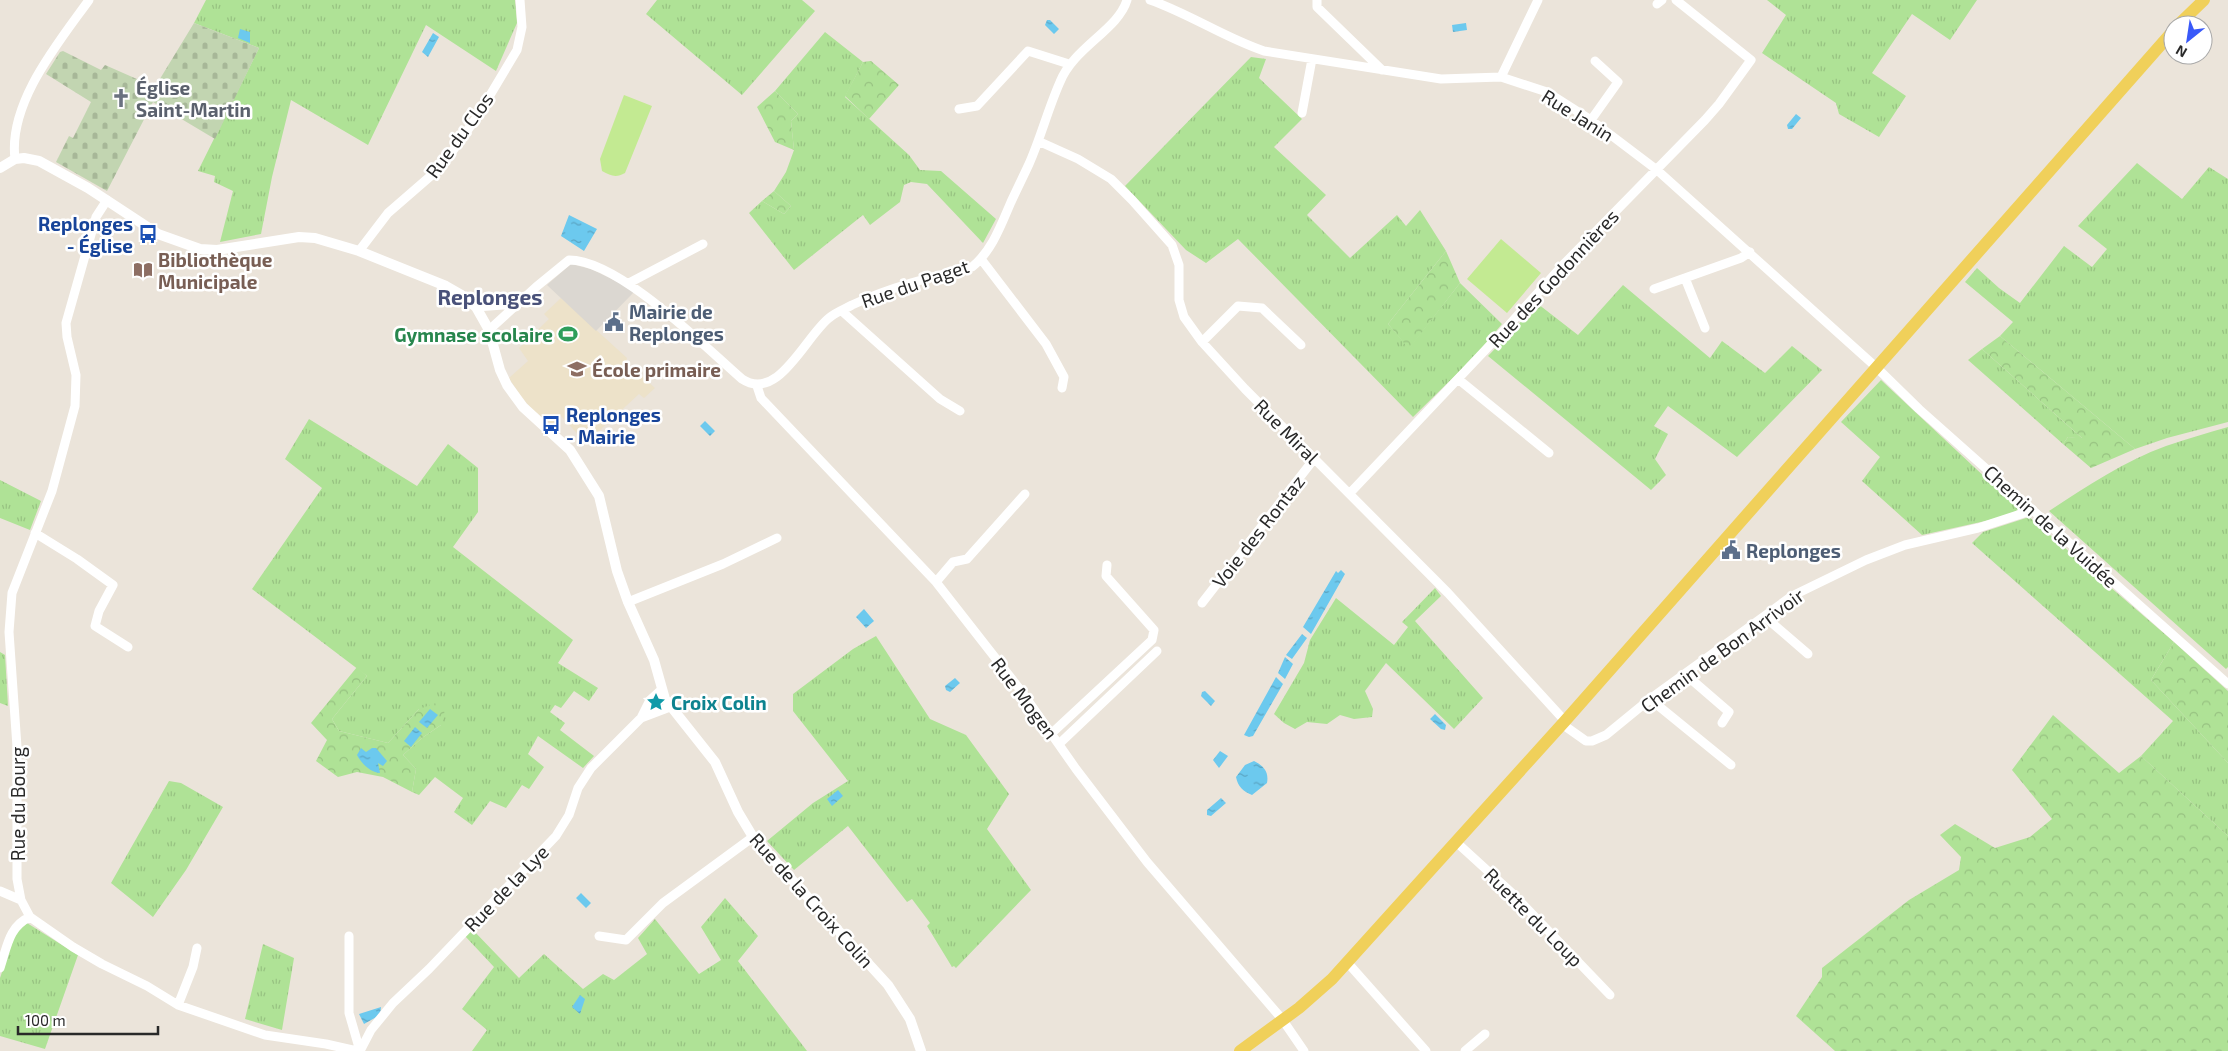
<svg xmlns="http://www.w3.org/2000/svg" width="2228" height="1051" viewBox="0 0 2228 1051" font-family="'Exo 2',sans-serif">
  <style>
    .education { fill: #ede2c9 }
    .grass { fill: url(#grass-tufts) }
    .forest { fill: url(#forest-crowns) }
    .cemetery { fill: url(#cemetery-stones) }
    .pitch { fill: #c3ea92 }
    .plaza { fill: #dbd7d1 }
    .water { fill: url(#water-ripples) }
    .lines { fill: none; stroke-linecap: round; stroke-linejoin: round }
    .minor { stroke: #fff; stroke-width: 9 }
    .tertiary { stroke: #fff; stroke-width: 10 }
    .primary { stroke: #f0d05a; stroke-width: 12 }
    .labels { text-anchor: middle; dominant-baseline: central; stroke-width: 5; stroke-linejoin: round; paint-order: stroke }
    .worship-label { font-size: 19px; font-weight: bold; fill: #5b616d; stroke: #fff; text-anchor: start }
    .street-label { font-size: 19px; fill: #292929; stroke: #fff }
    .transit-label { font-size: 19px; font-weight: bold; fill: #164399; stroke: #fff; text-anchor: end }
    .education-label { font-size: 19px; font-weight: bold; fill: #785e54; stroke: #fff; text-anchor: start }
    .service-label { font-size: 19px; font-weight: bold; fill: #4e5e75; stroke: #fff; text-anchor: start }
    .leisure-label { font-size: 19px; font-weight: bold; fill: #27864d; stroke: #fff; text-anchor: end }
    .culture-label { font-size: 19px; font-weight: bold; fill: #0d838f; stroke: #fff; text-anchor: start }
    .quarter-label { font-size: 21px; font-weight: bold; fill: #495179; stroke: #fff }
  </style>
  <defs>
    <pattern id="grass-tufts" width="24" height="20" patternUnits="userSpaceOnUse" patternTransform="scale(1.25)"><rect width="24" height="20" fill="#afe296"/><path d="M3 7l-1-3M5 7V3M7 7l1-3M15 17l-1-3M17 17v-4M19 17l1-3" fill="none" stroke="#97c281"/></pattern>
    <pattern id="forest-crowns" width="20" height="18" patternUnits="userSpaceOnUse" patternTransform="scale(1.25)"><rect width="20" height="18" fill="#afe296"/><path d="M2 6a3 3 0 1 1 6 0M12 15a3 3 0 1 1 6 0" fill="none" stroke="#97c281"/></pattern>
    <pattern id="cemetery-stones" width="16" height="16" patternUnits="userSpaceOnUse" patternTransform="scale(1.25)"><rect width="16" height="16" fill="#c2d5b1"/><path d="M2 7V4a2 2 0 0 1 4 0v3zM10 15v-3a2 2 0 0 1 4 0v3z" fill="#a7b798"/></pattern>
    <pattern id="water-ripples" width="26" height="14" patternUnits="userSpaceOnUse" patternTransform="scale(1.25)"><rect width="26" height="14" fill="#6cc9ee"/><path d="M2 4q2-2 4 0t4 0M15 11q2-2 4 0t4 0" fill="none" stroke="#59a3c1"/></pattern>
  </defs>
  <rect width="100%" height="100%" fill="#ebe4da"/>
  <path class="education" d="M 561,298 L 627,358 L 626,362 L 655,388 L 644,398 L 639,394 L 586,443 L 560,415 L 552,424 L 534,411 L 522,398 L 509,378 L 528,361 L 519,348 L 549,319 L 544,314 Z"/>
  <path class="grass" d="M 206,0 L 515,0 L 517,23 L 496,71 L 426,25 L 368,145 L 291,100 L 272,177 L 261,234 L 220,242 L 233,191 L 214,182 L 215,176 L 198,171 L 259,48 L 194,23 Z
    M 657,0 L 802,0 L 815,11 L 742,95 L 646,14 Z
    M 1767,0 L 1977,0 L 1950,40 L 1912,14 L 1872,73 L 1906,96 L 1879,137 L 1839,114 L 1836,103 L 1762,53 L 1786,15 Z
    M 825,32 L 863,62 L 845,97 L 909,155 L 920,170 L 941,171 L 996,219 L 983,243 L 927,184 L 911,182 L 904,185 L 900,202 L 870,225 L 863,215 L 794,270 L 749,213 L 762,201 L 784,214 L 791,206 L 774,191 L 786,172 L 794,150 L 791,121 L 798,114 L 775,91 Z
    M 1251,57 L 1266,59 L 1259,78 L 1302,119 L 1274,147 L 1326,195 L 1307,215 L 1350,258 L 1397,215 L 1406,226 L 1420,210 L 1446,251 L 1388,324 L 1409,348 L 1460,283 L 1502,324 L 1474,357 L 1413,417 L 1238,239 L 1206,263 L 1186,250 L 1125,186 Z
    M 2137,163 L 2182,199 L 2209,167 L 2228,179 L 2228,422 L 2167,438 L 2135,449 L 2000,336 L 2013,322 L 1965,282 L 1977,268 L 1999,288 L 2020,303 L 2064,246 L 2092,267 L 2107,249 L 2078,226 Z
    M 1623,285 L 1710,358 L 1722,341 L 1765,373 L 1792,346 L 1822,370 L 1737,457 L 1668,406 L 1654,426 L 1668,434 L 1655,459 L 1666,475 L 1651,490 L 1488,356 L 1538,304 L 1578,335 Z
    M 1982,349 L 2083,439 L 2068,437 L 2063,444 L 1968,360 Z
    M 1881,380 L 2019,509 L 2008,516 L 1922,535 L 1862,481 L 1880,457 L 1841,422 Z
    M 309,419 L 417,486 L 448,444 L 478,468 L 478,512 L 453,547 L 573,640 L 558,663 L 598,688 L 589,701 L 574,691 L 561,708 L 555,705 L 550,712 L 565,723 L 560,730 L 594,756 L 583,768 L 538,736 L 528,754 L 544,767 L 529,789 L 522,785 L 506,808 L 490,801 L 472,825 L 454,812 L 463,798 L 435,777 L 419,795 L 412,792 L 416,769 L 403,755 L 422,738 L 441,725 L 419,709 L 388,743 L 339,731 L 332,719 L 367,676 L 252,589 L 322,488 L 285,459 Z
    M 2228,427 L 2228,667 L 2226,669 L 2049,511 C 2086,487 2124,461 2166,446 C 2186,439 2207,433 2228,427 Z
    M 0,480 L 41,501 L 30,530 L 0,518 Z
    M 2029,517 L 2174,642 L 2151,680 L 2228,763 L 2228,836 L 2141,756 L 2173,721 L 1972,543 L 1983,532 Z
    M 1435,588 L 1441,596 L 1415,621 L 1483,698 L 1454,729 L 1386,663 L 1365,691 L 1373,709 L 1372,717 L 1354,719 L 1340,715 L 1327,724 L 1307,722 L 1295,729 L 1284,723 L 1274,714 L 1304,663 L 1310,640 L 1336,598 L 1394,645 L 1408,627 L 1402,622 Z
    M 876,636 L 930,719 L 966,735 L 1009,794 L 987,829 L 1031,890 L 956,968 L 954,966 L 952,967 L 927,926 L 930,923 L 912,899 L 907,902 L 848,826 L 794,870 L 767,841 L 813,803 L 848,781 L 793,711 L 793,694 L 853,649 Z
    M 0,652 L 5,655 L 8,706 L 0,703 Z
    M 169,781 L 181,783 L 223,807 L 186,870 L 153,917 L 111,883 Z
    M 725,898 L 758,936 L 738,961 L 807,1051 L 472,1051 L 487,1030 L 462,1009 L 494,967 L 465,936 L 472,929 L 519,978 L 544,954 L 583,989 L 603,974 L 614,980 L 647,954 L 638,938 L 655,919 L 699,974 L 721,960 L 701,927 Z
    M 27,923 L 78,955 L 45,1049 L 0,1036 L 0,978 L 15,934 Z
    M 263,944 L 294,958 L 282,1030 L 245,1019 Z"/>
  <path class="forest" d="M 871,61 L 899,85 L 869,119 L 845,96 L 863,62 Z
    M 775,91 L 798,114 L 791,121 L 794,150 L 775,142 L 757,107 Z
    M 774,191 L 791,206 L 784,214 L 762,201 Z
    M 1446,251 L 1460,283 L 1409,349 L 1388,324 Z
    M 2000,336 L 2135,449 L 2091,468 L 2063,444 L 2068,437 L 2082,438 L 1982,349 Z
    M 2174,642 L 2228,691 L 2228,763 L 2151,680 Z
    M 357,667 L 367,676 L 332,719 L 339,731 L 388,743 L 419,709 L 436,703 L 445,710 L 441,725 L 422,738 L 403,755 L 416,769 L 412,792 L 383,777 L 357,772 L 338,777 L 316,761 L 327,740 L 311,723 Z
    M 2053,715 L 2119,773 L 2141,756 L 2228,836 L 2228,1051 L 1835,1051 L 1796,1016 L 1822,977 L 1822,968 L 1909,900 L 1959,870 L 1961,857 L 1940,835 L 1955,824 L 1995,848 L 2030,837 L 2052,819 L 2012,770 Z"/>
  <path class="cemetery" d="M 194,23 L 259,48 L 215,139 L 153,102 L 107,191 L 56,162 L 69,136 L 73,138 L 91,102 L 46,74 L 60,52 L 63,51 L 101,70 L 105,65 L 155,87 Z"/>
  <path class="pitch" d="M 624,95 L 652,106 L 625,173 C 616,178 611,176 602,171 L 600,159 Z
    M 1501,239 L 1541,273 L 1507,313 L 1467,279 Z"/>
  <path class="plaza" d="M 571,264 L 591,269 L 624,285 L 634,292 L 596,331 L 547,285 Z"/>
  <path class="water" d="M 1047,20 L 1050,20 L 1059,29 L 1054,34 L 1045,25 Z
    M 1466,23 L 1467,30 L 1453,32 L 1452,25 Z
    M 240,29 L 250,32 L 250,43 L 238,38 Z
    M 433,33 L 439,37 L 428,57 L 422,52 Z
    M 1796,114 L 1801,118 L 1792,129 L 1788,129 L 1787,125 Z
    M 569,215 L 597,229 L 584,251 L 561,236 Z
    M 705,421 L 715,431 L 710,436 L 700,426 Z
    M 1341,570 L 1345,574 L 1311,634 L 1303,627 L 1336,571 L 1338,573 Z
    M 864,609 L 874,621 L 866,628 L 856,617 Z
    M 1302,634 L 1307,638 L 1292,659 L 1286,655 Z
    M 1285,657 L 1293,664 L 1285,679 L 1278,673 Z
    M 1276,677 L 1283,684 L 1253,736 L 1249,737 L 1244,735 Z
    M 955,678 L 960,683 L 950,692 L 946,690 L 945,686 Z
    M 1205,691 L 1215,701 L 1211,706 L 1201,696 L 1202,692 Z
    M 430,709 L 438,715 L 427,728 L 419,722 Z
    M 1435,714 L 1446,725 L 1445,730 L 1441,729 L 1430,719 Z
    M 415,727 L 422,733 L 411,747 L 404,741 Z
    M 361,748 L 366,752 L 372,748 L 376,748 L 387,761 L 383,766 L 378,763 L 380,773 C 371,773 361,763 357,755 Z
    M 1220,751 L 1228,756 L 1219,768 L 1213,760 Z
    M 1254,761 C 1264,766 1269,772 1267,783 L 1252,795 C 1243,791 1238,787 1236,777 L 1245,765 Z
    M 838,790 L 843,796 L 832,806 L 827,799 Z
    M 1221,798 L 1226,803 L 1211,816 L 1207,815 L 1207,810 Z
    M 581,893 L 591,903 L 586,908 L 576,898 Z
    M 580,995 L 585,999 L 580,1014 L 572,1007 Z
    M 381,1007 L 380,1015 L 364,1024 L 359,1014 Z"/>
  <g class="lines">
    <path class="minor" d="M 1150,0 C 1190,14 1225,38 1264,51 L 1441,79 L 1501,77 L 1547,92 L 1591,120 L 1657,170 L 1876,367 L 1919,409 L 2228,684
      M 1317,0 L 1317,7 L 1382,70
      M 1657,4 L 1662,0
      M 1501,77 L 1538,0
      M 959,109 L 977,106 L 1028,51 L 1069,64
      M 1302,113 L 1312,59
      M 1591,120 L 1618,82 L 1595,61
      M 1038,141 L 1078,159 L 1111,179 L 1132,200 L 1172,245 L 1179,265 L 1179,300 L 1184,317 L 1202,342 L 1245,389 L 1448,593 L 1565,721
      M 15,159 C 8,103 58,43 89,0
      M 107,200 L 96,217 L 66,323 L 67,337 L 76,375 L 75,406 L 52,491 L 12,593 L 9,632 L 17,747 L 17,879 L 21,900 L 30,917 L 73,947 L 102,964 L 147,986 L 178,1005 L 265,1035 L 326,1044 L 357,1051
      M 359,251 L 388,213 L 441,167 L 477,117 L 517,50 L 522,27 L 520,0
      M 981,259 L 1046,344 L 1064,377 L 1062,388
      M 1685,278 L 1705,328
      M 629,283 L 703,244
      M 1654,289 L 1741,258 L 1750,252
      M 476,307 L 517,304
      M 843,310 L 844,313 L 940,399 L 960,411
      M 489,330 L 536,287 L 569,260 C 619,260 704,346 742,379 C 778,403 805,337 829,318 C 836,312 845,309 852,305 C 890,287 931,277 972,267 C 992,251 1001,225 1011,202 C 1017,189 1023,177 1029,164 C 1041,137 1048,109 1060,82 C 1074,47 1118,30 1127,0
      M 1202,342 L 1238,306 L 1262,308 L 1301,345
      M 1458,379 L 1549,453
      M 757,386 L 761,398 L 936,582 L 1022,692 L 1076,769 L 1147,862 L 1282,1019 L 1304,1051
      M 1350,493 L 1509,325 L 1562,266 L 1705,120 L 1719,104 L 1751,60 L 1676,0
      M 35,533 L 77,559 L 113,585 L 99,611 L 95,626 L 128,647
      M 936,582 L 953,562 L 967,559 L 1025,494
      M 628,602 L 723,564 L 777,538
      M 1202,603 L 1314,459
      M 1765,617 L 1808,654
      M 1685,674 L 1729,712 L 1722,723
      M 1650,699 L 1731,765
      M 641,718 L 670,707
      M 1562,724 L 1586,741 L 1592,741 L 1606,735 L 1650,699 L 1792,596 L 1866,560 L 1905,545 L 1978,528 L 2033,510
      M 1052,733 L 1152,640 L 1154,630 L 1106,576 L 1107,565
      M 1059,744 L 1157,651
      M 1455,841 L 1512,893 L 1610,995
      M 0,891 L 21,900
      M 349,936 L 349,1013 L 360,1051
      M 599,936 L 626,940 L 663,903 L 753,837
      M 1347,962 L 1426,1051
      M 0,968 C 7,947 9,926 30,917
      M 178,1005 L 193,967 L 197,948
      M 360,1051 L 371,1030 L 393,1003 L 429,969 L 556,836 L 569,815 L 578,788 L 591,768 L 641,718 L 650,700 L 661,690
      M 1465,1051 L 1485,1034"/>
    <path class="tertiary" d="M 0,168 L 15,159 L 24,158 L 39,161 L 88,188 L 158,234 L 200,249 L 217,250 L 299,237 L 315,238 L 359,251 L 446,286 L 460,294 L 476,307 L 489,330 L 500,370 L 507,385 L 523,407 L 570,450 L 599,496 L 617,571 L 628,602 L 654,660 L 665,699 L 715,762 L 738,812 L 753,837 L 888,985 L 910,1019 L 921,1051"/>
    <path class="primary" d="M 2178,25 L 2204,0
      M 1240,1051 L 1299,1008 L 1332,979 L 1565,721 L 2173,31"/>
  </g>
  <defs>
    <g id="church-bare" transform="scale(1.5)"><path d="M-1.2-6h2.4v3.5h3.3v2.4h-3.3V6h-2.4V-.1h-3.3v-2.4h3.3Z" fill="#6b7280" stroke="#fff" stroke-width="2.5" paint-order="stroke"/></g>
    <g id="bus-bare" transform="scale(1.5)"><path d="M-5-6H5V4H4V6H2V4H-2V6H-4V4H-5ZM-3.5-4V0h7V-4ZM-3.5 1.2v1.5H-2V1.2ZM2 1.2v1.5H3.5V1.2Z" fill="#1a4fb4" stroke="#fff" stroke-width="2.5" paint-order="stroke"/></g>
    <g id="library-bare" transform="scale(1.5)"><path d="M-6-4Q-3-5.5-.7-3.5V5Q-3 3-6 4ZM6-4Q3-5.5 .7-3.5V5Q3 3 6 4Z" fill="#8d6e63" stroke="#fff" stroke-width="2.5" paint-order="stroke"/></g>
    <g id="civic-bare" transform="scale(1.5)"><path d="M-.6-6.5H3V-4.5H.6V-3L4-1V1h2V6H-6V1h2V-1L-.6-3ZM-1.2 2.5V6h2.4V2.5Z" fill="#5c6f8a" stroke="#fff" stroke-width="2.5" paint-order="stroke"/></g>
    <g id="stadium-bare" transform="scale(1.5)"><path d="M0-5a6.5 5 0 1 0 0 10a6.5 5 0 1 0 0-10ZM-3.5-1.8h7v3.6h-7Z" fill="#2e9e5b" stroke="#fff" stroke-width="2.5" paint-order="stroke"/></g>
    <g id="school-bare" transform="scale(1.5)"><path d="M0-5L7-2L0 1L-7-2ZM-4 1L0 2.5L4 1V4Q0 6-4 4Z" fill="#8d6e63" stroke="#fff" stroke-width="2.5" paint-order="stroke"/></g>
    <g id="sight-bare" transform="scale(1.5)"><path d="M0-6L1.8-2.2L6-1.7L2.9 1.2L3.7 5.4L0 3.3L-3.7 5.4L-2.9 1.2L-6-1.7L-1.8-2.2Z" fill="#0f9aa8" stroke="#fff" stroke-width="2.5" paint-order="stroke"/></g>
  </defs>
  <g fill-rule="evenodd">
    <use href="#church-bare" x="121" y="98"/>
    <use href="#bus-bare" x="148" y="234"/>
    <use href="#library-bare" x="143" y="270"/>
    <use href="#civic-bare" x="614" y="322"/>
    <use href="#stadium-bare" x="568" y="334"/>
    <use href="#school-bare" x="577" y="369"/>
    <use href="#bus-bare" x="551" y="425"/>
    <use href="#civic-bare" x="1731" y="550"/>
    <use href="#sight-bare" x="656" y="702"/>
  </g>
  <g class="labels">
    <g class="worship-label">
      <text x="136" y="87">Église<tspan x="136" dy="22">Saint-Martin</tspan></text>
    </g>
    <g class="street-label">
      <text transform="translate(1578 115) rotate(32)">Rue Janin</text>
      <text transform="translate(459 135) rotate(-54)">Rue du Clos</text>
      <text transform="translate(1553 278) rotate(-47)">Rue des Godonnières</text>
      <text transform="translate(915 283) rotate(-19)">Rue du Paget</text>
      <text transform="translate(1287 431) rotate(45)">Rue Miral</text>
      <text transform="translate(2051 526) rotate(42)">Chemin de la Vuidée</text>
      <text transform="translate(1258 531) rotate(-52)">Voie des Rontaz</text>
      <text transform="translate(1722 650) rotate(-36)">Chemin de Bon Arrivoir</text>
      <text transform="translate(1025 698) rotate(53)">Rue Mogen</text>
      <text transform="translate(17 804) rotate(-90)">Rue du Bourg</text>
      <text transform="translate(506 888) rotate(-46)">Rue de la Lye</text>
      <text transform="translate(812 900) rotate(48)">Rue de la Croix Colin</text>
      <text transform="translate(1534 917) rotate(45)">Ruette du Loup</text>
    </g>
    <g class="transit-label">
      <text x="133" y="223">Replonges<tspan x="133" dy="22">- Église</tspan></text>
      <text x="566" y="414" text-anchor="start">Replonges<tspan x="566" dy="22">- Mairie</tspan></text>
    </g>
    <g class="education-label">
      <text x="158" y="259">Bibliothèque<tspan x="158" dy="22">Municipale</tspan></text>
      <text x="592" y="369">École primaire</text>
    </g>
    <g class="service-label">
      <text x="629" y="311">Mairie de<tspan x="629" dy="22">Replonges</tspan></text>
      <text x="1746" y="550">Replonges</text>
    </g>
    <g class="leisure-label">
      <text x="553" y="334">Gymnase scolaire</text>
    </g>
    <g class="culture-label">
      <text x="671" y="702">Croix Colin</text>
    </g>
    <g class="quarter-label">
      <text x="490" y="296">Replonges</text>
    </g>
  </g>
  <g transform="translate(2188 40) rotate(210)"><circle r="24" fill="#ffffff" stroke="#a9a9a9"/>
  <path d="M0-4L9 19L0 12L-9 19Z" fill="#3959f9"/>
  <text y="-8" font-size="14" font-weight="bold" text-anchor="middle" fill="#292929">N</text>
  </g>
  <path d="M18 1026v8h140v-8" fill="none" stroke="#292929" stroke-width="2.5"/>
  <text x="25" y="1026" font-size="15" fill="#292929" stroke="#ffffff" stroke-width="4" paint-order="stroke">100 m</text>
</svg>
